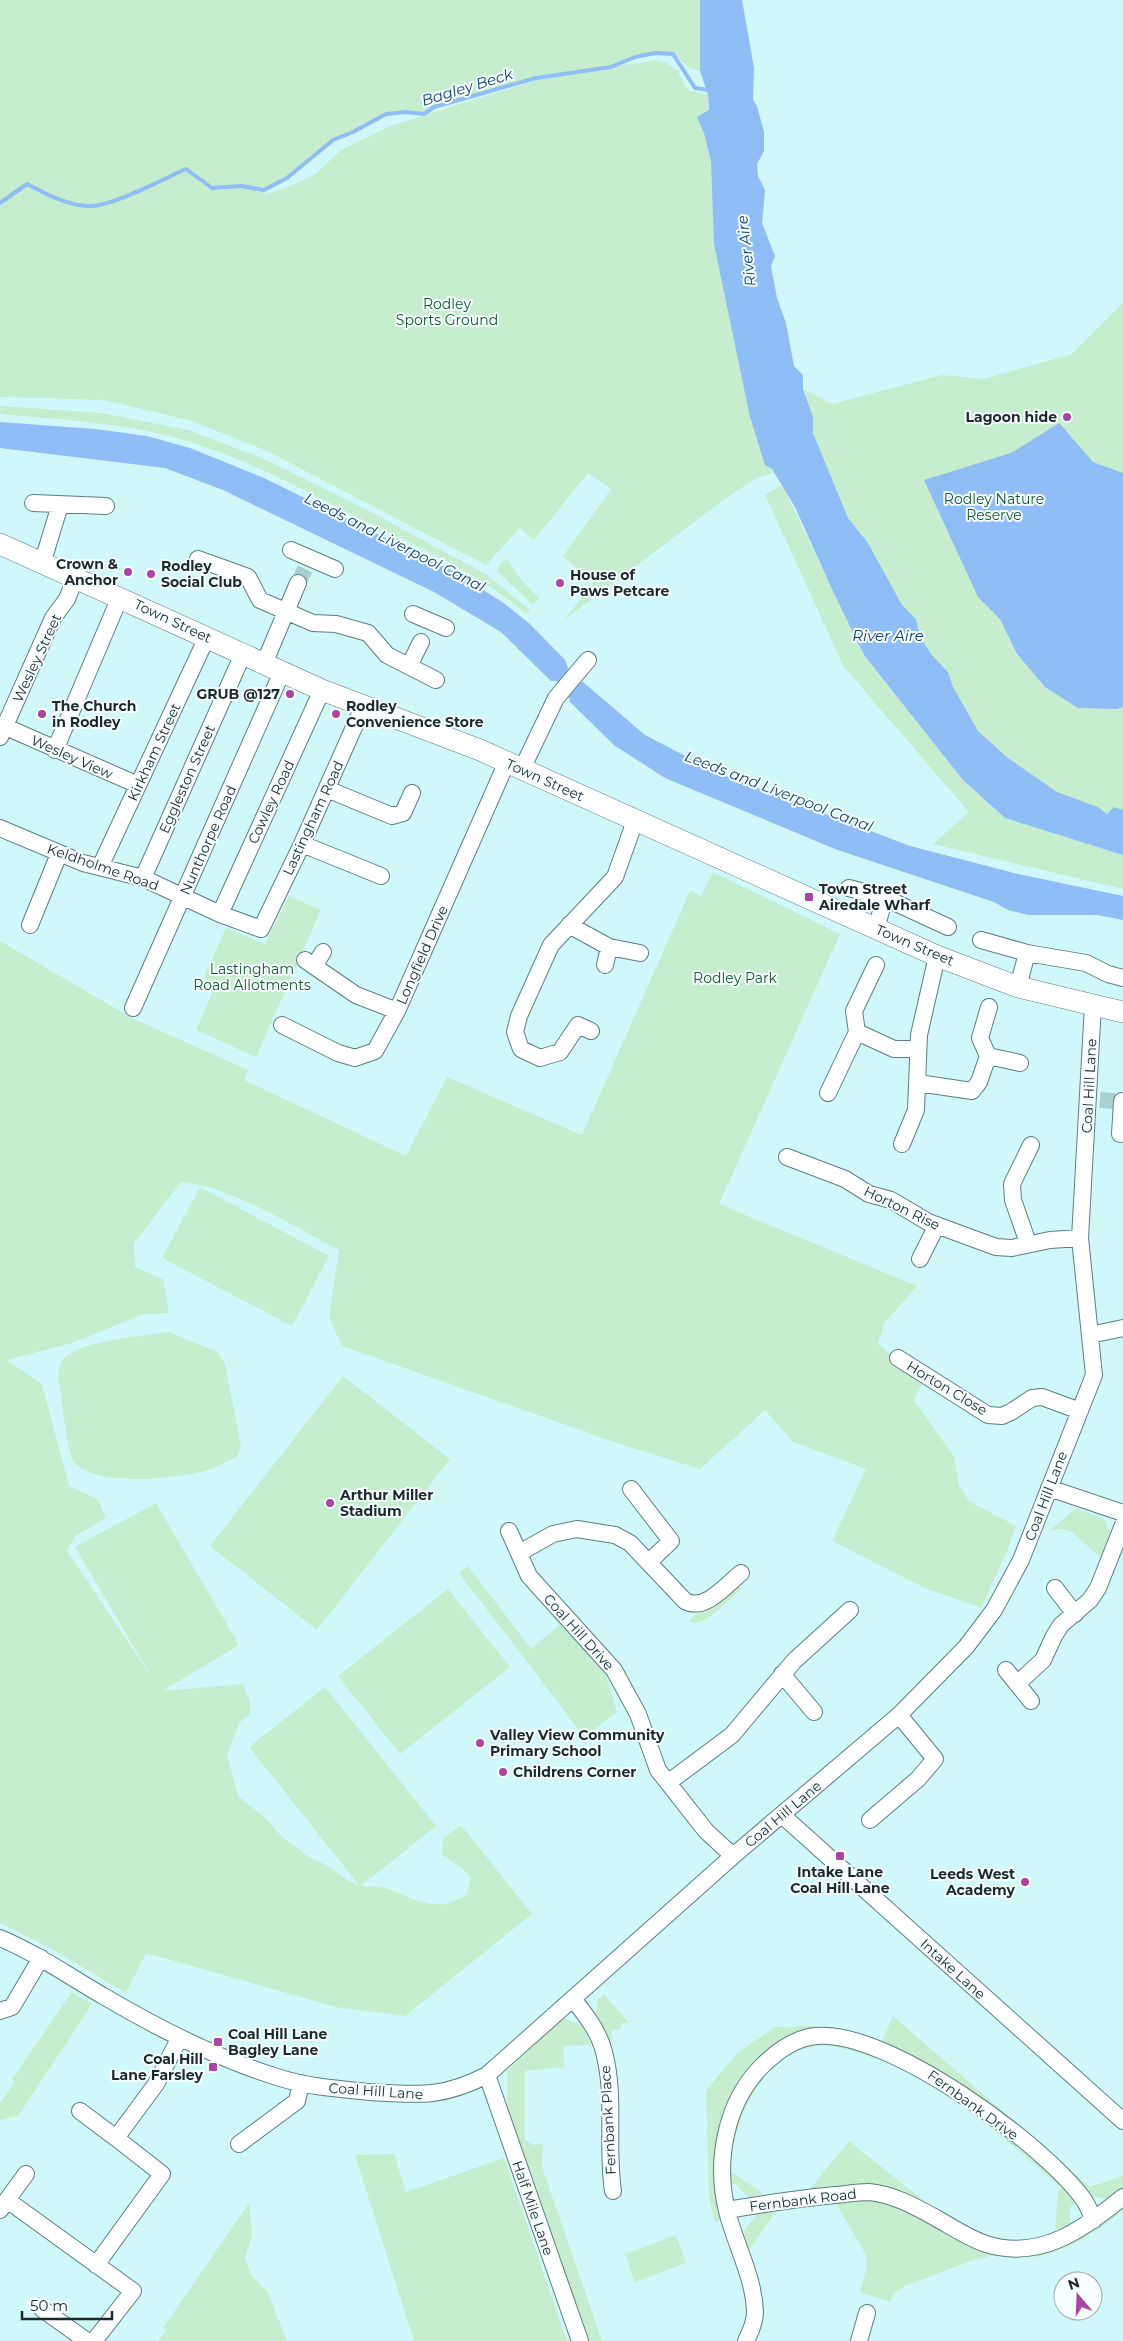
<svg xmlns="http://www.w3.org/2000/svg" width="1123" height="2341" viewBox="0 0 1123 2341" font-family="Montserrat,sans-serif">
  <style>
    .green { fill: #c6edce }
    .water { fill: #8fbdf5 }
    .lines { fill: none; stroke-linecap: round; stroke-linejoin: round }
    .stream { stroke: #8fbdf5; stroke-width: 4 }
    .minor-tunnel { stroke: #accfd1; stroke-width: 16; stroke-dasharray: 16 8; stroke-linecap: butt }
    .minor-casing { stroke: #597e81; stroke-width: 18 }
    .major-casing { stroke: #597e81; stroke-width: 22 }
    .minor { stroke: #fff; stroke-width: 16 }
    .major { stroke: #fff; stroke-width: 21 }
    .poi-dot { fill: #ad43a5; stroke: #f6feff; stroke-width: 2 }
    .labels { text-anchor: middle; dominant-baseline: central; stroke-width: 4; stroke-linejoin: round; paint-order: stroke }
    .park-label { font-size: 14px; fill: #12572b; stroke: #f6feff }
    .poi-label { font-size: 14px; font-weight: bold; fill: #1a292b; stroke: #f6feff; text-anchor: start }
    .street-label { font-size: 14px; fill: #1a292b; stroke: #f6feff }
    .water-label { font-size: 15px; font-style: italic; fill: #103f71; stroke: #f6feff }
  </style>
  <rect width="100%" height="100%" fill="#d0f8fb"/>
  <path class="green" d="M 0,0 L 700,0 L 700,71 L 692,70 L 673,54 L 654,53 L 635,57 L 611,67 L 536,78 L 434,107 L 424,114 L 405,112 L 386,114 L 353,132 L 333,140 L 287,178 L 264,190 L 265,195 L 300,182 L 317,173 L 341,150 L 390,126 L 544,78 L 655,60 L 666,63 L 677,70 L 688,90 L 708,95 L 709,111 L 698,117 L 704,133 L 711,162 L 714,244 L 769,466 L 774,473 L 758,477 L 726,498 L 564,620 L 593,583 L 563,556 L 611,489 L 588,473 L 534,540 L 520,528 L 486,565 L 265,450 L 192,421 L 104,400 L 0,397 Z
    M 1123,303 L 1123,810 L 1114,807 L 1107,814 L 1098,807 L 1057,792 L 1008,758 L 978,731 L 953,687 L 948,672 L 931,654 L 920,637 L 916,619 L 902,605 L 868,543 L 848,518 L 813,433 L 813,417 L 803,389 L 832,404 L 942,375 L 983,379 L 1072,354 Z
    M 1,406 L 102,413 L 188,430 L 262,458 L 373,513 L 487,575 L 530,610 L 526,614 C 476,571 412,544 353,515 C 291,484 229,450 161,434 C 109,422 54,419 0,414 Z
    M 782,485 L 864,655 L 963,780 L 1005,818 L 1123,855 L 1123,889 L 933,844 L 969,812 L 844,667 L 765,495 Z
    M 508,560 L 522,581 L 539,598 L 533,605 L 497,571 L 501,562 Z
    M 713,872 L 840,934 L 719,1204 L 917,1286 L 885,1322 L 878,1343 L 922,1384 L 914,1400 L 954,1457 L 959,1485 L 969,1501 L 1016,1526 L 1006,1554 L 981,1608 L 925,1588 L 832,1541 L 866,1469 L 793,1442 L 765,1410 L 700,1469 L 617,1443 L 342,1346 L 329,1317 L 339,1250 C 292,1226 233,1187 181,1182 L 134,1243 L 135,1267 L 163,1279 L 169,1313 L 143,1314 L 72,1343 L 7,1360 L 42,1384 L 69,1486 L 97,1499 L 106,1518 L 75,1536 L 67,1551 L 154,1681 L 75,1547 L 156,1503 L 239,1645 L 162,1691 L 243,1684 L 250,1702 L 250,1714 L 239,1723 L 227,1755 L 238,1796 L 265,1818 L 282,1837 L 309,1857 L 330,1867 L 347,1880 L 359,1885 L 249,1747 L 325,1687 L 436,1826 L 361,1886 C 368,1887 377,1886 385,1888 C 415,1898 436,1916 467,1894 L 471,1878 C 461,1864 453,1865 442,1853 L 444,1838 L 461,1825 L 532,1914 L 405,2016 L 336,2007 L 146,1953 L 126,1993 L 50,1948 L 0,1923 L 0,941 L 132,1018 L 248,1070 L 244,1080 L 406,1156 L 447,1077 L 582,1135 L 690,891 L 701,896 Z
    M 289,896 L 321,910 L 256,1057 L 196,1030 L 216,984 L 204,977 L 226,928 L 265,944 Z
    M 200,1187 L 329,1256 L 292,1326 L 162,1258 Z
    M 169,1332 L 217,1352 L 225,1364 L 241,1447 L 237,1457 C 228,1461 218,1467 209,1470 C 181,1478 90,1489 73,1460 C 67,1450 61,1392 58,1377 C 59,1370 59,1364 64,1358 C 81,1340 144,1336 169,1332 Z
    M 343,1376 L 450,1459 L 317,1630 L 210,1546 Z
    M 1076,1508 L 1104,1519 L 1111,1534 L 1102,1559 L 1072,1532 L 1063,1529 L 1050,1530 Z
    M 468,1566 L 531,1649 L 559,1625 L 550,1614 L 552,1612 L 606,1675 L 617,1712 L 580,1740 L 579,1730 L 459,1573 Z
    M 735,1582 L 741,1589 C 729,1599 704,1630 688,1621 Z
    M 448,1589 L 510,1667 L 400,1754 L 338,1676 Z
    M 72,1992 L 92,2004 L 18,2116 L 0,2120 L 0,2103 L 15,2082 L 12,2079 Z
    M 604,1994 L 629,2023 L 622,2023 L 621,2029 L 612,2030 L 611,2048 L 596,2012 L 598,1999 Z
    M 893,2016 L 1090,2187 L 1123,2176 L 1123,2189 L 1108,2200 L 1082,2193 L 1073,2180 L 881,2044 Z
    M 563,2018 L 582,2025 L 591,2045 L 563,2046 L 564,2067 L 525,2071 L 525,2140 L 533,2145 L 543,2144 L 542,2167 L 602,2341 L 586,2341 L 507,2104 L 507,2071 Z
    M 818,2026 L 818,2029 L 756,2062 L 714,2175 L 721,2220 L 715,2222 L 709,2196 L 706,2091 L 737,2053 L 775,2027 Z
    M 822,2042 L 859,2047 L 954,2095 L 1061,2183 L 1058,2185 C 1000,2135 942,2080 868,2056 C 851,2050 834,2044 816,2046 C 797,2048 783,2058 770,2071 C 747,2095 735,2128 731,2160 L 727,2160 C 732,2118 754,2071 792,2050 C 800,2046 813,2044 822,2042 Z
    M 849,2141 L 923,2200 L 922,2203 L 858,2186 L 811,2188 Z
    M 394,2154 L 406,2192 L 504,2158 L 567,2341 L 414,2341 L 355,2155 Z
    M 727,2172 L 731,2172 L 764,2194 L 749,2198 L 735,2184 L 728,2184 Z
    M 1064,2186 L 1077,2203 L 1070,2207 L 1070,2226 L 1062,2230 L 1055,2229 L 1058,2191 Z
    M 862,2200 L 893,2204 L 1018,2254 L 1123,2205 L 1123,2211 C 1096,2231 1067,2253 1032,2257 C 1019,2258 1000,2254 990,2256 C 962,2262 934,2276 907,2285 L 894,2293 L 890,2302 L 860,2292 L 867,2267 L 866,2255 L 835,2201 Z
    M 249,2203 L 252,2235 L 245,2258 L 251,2275 L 267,2291 L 287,2341 L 158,2341 L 166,2330 L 163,2328 Z
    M 773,2209 L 776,2211 L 750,2249 L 748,2248 L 742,2234 L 758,2213 Z
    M 676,2235 L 686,2263 L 635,2282 L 625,2254 Z"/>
  <path class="water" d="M 700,0 L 742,0 L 754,68 L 753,100 L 757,106 L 764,132 L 764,151 L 757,164 L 758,176 L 765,190 L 762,223 L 775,256 L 771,266 L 777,298 L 786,323 L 794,366 L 803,375 L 803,389 L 813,417 L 813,433 L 848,518 L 868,543 L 902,605 L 916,619 L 920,637 L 931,654 L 948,672 L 953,687 L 978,731 L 1008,758 L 1057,792 L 1098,807 L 1107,814 L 1114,807 L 1123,810 L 1123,855 L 1005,818 L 963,780 L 864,655 L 830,585 L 795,507 L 772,469 L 765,465 L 750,417 L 714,244 L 711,162 L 704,133 L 697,117 L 709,110 L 708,95 L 700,71 Z
    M 0,422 L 95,429 L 147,436 L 190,448 L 264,478 L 457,573 L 505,604 L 530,624 L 565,660 L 568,668 L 566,675 L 575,684 L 583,682 L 645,735 L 718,773 L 910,846 L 1018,874 L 1123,896 L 1123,920 L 1097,915 L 1028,915 L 1008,910 L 994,902 L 835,849 L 665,778 L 614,745 L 570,702 L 568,693 L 556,681 L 551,681 L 501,632 L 434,592 L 223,490 L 165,468 L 0,448 Z
    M 1059,423 L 1093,462 L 1123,473 L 1123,707 L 1117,709 L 1078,708 L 1045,687 L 1017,654 L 1000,619 L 978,597 L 924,480 L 1011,453 Z"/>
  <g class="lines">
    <path class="stream" d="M 0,203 L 27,184 C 46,194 68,206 89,206 C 111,207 164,179 186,169 L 212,188 L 241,186 L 264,190 L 287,178 L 333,140 L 353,132 L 386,114 L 406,112 L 424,114 L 434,107 L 536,78 L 611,67 L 635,57 L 655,53 L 673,54 L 695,88 L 709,90"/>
    <path class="minor-tunnel" d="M 298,583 L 305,569
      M 1100,1100 L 1115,1101"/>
    <g class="minor-casing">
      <path id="minor" d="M 33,503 L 106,506
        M 291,550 L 335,569
        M 198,559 L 248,577 L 260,600 L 313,623 L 336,624 L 368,633 L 387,655 L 436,680
        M 42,564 L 60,505
        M 413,614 L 446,628
        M 264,664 L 298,583
        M 409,666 L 421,642
        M 6,727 L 138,785
        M 0,737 L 53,618 L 67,599 L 75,579
        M 55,750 L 120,597
        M 522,769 L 556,698 L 588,660
        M 327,789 L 392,816 L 403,813 L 412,793
        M 0,828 L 83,863 L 143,878 L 220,914 L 261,929 L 302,844 L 363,707
        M 302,844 L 381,876
        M 100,867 L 207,637
        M 143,878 L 243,654
        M 849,888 L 885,898 L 948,927
        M 220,914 L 322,690
        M 30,925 L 59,854
        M 569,925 L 609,947 L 640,953
        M 876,928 L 885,898
        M 981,940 L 1027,953 L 1086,963 L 1108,974 L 1123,978
        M 305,960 L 356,995 L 397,1011
        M 605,965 L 609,947
        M 314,966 L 323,952
        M 1018,987 L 1027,953
        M 133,1008 L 282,672
        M 282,1025 L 338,1053 L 355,1058 L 375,1051 L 397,1011 L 506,764
        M 591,1031 L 578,1025 L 560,1052 L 540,1058 L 521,1049 L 515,1032 L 519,1016 L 551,945 L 615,877 L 635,821
        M 857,1032 L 894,1049 L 917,1049
        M 988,1056 L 1020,1063
        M 918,1083 L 972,1091 L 979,1082 L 988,1056 L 980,1038 L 989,1007
        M 828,1093 L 857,1032 L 854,1011 L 876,965
        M 1120,1134 L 1122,1101
        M 902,1144 L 916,1110 L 919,1035 L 937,956
        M 787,1157 L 845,1179 L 869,1194 L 891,1200 L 928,1222 L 996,1247 L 1012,1248 L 1050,1240 L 1080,1238
        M 1028,1243 L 1013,1200 L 1012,1184 L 1031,1145
        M 920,1259 L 937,1225
        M 1090,1335 L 1123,1328
        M 898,1358 L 988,1415 L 1002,1416 L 1011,1412 L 1032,1398 L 1042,1397 L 1080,1411
        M 1049,1488 L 1123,1513
        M 631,1489 L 671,1541 L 649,1562
        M 509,1531 L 529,1576 L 614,1670 L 638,1714 L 658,1770 L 706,1831 L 733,1856
        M 519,1553 L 553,1534 L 577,1529 L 615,1535 L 630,1543 L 685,1601 C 705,1612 726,1585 741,1573
        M 1055,1588 L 1075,1614
        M 1006,1670 L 1031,1701
        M 782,1674 L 814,1712
        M 1017,1684 L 1043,1660 L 1054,1636 L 1061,1625 L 1090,1600 L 1098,1588 L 1123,1525
        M 669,1782 L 732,1735 L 794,1661 L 850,1610
        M 783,1816 L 1123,2121
        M 870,1820 L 918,1779 L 935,1759 L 899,1715
        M 0,1938 C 38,1954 70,1977 105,1997 C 161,2030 218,2059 280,2078 C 309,2087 340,2089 370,2092 C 418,2095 443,2098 487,2075 L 733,1856 L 899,1715 L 966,1647 L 994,1610 L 1021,1560 L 1094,1375 L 1080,1238 L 1093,1005
        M 573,1999 C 586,2015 599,2032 604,2052 C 616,2097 606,2145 613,2191
        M 0,2011 L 12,2007 L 41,1958
        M 487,2075 L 580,2341
        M 80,2111 L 116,2138
        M 239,2144 L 297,2101 L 301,2083
        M 7,2200 L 26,2174
        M 0,2210 L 7,2200 L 133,2291 L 94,2341
        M 727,2210 C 763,2204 799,2198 835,2195 C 846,2194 858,2192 869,2192 C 893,2194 916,2207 936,2218 C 952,2227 968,2238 986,2244 C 1040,2261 1084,2229 1123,2197
        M 96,2265 L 162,2174 L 116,2138 L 156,2084 L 179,2039
        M 42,2309 L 87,2341
        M 746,2341 C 750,2333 755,2322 755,2312 C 754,2277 735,2244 727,2211 C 715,2162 725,2103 762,2066 C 776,2052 795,2038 816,2036 C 887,2029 1044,2144 1084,2200 C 1088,2206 1091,2214 1094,2220
        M 859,2341 L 867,2313"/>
    </g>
    <g class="major-casing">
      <path id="major" d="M 0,544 L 322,690 L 480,750 L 937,956 L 1018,987 L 1123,1012"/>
    </g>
    <use href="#minor" class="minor"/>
    <use href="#major" class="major"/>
  </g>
  <g class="poi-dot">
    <circle cx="1067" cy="417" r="5"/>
    <circle cx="128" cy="572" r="5"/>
    <circle cx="151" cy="574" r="5"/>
    <circle cx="560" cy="583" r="5"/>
    <circle cx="290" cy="694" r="5"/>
    <circle cx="42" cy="714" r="5"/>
    <circle cx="336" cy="714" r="5"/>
    <rect x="804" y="892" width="10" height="10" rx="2.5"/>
    <circle cx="330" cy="1503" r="5"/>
    <circle cx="480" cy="1743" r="5"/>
    <circle cx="503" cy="1772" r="5"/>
    <rect x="835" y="1851" width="10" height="10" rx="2.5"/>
    <circle cx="1025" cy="1882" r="5"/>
    <rect x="213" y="2037" width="10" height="10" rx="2.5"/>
    <rect x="208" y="2062" width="10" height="10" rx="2.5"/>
  </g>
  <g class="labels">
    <g class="park-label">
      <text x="447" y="304">Rodley<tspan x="447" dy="16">Sports Ground</tspan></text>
      <text x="994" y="499">Rodley Nature<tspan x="994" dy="16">Reserve</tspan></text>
      <text x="252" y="969">Lastingham<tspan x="252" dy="16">Road Allotments</tspan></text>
      <text x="735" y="978">Rodley Park</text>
    </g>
    <g class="poi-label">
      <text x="1057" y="417" text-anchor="end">Lagoon hide</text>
      <text x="118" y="564" text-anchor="end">Crown &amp;<tspan x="118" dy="16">Anchor</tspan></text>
      <text x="161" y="566">Rodley<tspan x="161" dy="16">Social Club</tspan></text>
      <text x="570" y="575">House of<tspan x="570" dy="16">Paws Petcare</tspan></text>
      <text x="280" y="694" text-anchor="end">GRUB @127</text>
      <text x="52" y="706">The Church<tspan x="52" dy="16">in Rodley</tspan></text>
      <text x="346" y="706">Rodley<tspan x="346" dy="16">Convenience Store</tspan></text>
      <text x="819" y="889">Town Street<tspan x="819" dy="16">Airedale Wharf</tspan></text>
      <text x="340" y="1495">Arthur Miller<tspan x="340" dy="16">Stadium</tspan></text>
      <text x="490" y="1735">Valley View Community<tspan x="490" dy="16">Primary School</tspan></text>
      <text x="513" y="1772">Childrens Corner</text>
      <text x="840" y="1872" text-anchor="middle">Intake Lane<tspan x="840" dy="16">Coal Hill Lane</tspan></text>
      <text x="1015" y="1874" text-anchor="end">Leeds West<tspan x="1015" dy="16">Academy</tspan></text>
      <text x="228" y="2034">Coal Hill Lane<tspan x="228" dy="16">Bagley Lane</tspan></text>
      <text x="203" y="2059" text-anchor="end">Coal Hill<tspan x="203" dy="16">Lane Farsley</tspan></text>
    </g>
    <g class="street-label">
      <text transform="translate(173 621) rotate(25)">Town Street</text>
      <text transform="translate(37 658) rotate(-65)">Wesley Street</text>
      <text transform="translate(154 752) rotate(-65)">Kirkham Street</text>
      <text transform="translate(72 757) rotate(24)">Wesley View</text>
      <text transform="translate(187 779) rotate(-66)">Eggleston Street</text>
      <text transform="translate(545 780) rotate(24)">Town Street</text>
      <text transform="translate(271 802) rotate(-65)">Cowley Road</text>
      <text transform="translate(313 818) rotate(-65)">Lastingham Road</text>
      <text transform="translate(208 840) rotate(-66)">Nunthorpe Road</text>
      <text transform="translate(103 867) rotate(19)">Keldholme Road</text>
      <text transform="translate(915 945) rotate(23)">Town Street</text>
      <text transform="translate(422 955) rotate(-66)">Longfield Drive</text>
      <text transform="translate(1089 1086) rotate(-87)">Coal Hill Lane</text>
      <text transform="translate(902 1208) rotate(26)">Horton Rise</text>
      <text transform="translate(947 1388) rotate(31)">Horton Close</text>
      <text transform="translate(1046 1496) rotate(-69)">Coal Hill Lane</text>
      <text transform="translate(579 1632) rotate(48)">Coal Hill Drive</text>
      <text transform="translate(783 1814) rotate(-40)">Coal Hill Lane</text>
      <text transform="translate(953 1969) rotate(42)">Intake Lane</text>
      <text transform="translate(376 2091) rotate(4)">Coal Hill Lane</text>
      <text transform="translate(973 2105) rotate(36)">Fernbank Drive</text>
      <text transform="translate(608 2120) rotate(-93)">Fernbank Place</text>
      <text transform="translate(803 2200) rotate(-7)">Fernbank Road</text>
      <text transform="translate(533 2208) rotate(71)">Half Mile Lane</text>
    </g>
    <g class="water-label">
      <text transform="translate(467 87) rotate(-17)">Bagley Beck</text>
      <text transform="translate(746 251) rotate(-97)">River Aire</text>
      <text transform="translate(395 542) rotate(27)">Leeds and Liverpool Canal</text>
      <text x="888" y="635">River Aire</text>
      <text transform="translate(779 791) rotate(21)">Leeds and Liverpool Canal</text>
    </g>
  </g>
  <g transform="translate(1078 2296) rotate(341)"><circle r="24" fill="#f6feff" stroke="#9ea9aa"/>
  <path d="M0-4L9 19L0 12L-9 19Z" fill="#ad43a5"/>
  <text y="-8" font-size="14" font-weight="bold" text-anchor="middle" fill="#1a292b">N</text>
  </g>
  <path d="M22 2311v8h90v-8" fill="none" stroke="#1a292b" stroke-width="2.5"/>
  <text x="30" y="2311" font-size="15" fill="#1a292b" stroke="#f6feff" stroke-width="4" paint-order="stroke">50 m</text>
</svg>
